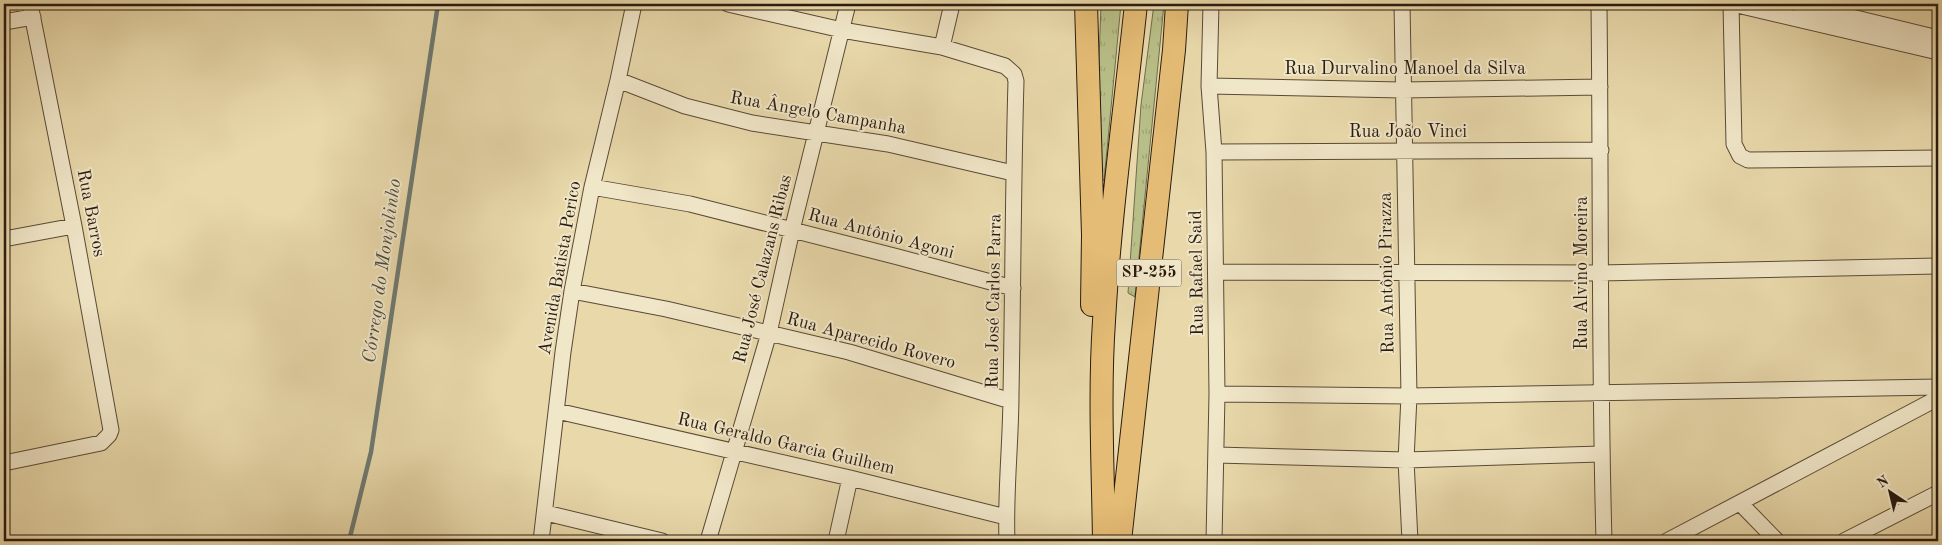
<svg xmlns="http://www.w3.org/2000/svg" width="1942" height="545" viewBox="0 0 1942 545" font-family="'Old Standard TT',serif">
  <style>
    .grass { fill: url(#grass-tufts); stroke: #716c4b }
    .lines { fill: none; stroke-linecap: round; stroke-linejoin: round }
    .stream { stroke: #6e7971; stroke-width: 4.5 }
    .minor-casing { stroke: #5a4a36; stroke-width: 17 }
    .highway-casing { stroke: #2a1b0f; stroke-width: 24 }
    .minor { stroke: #f0e6c8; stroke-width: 15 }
    .highway { stroke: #e4bc75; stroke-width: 22 }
    .labels { text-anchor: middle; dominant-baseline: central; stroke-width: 4; stroke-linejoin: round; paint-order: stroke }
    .shield { fill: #f0e6c8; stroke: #655846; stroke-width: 1 }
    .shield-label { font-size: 16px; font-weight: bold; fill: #2a1b0f }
    .street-label { font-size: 18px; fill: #2a1b0f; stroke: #f0e6c8 }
    .water-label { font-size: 19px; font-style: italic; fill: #4c4a40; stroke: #f0e6c8 }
  </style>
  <defs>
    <pattern id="grass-tufts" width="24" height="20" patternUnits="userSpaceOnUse" patternTransform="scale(1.25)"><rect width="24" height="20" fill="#b8be87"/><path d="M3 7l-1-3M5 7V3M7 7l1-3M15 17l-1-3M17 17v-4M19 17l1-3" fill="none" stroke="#9ea373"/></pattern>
  </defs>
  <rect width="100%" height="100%" fill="#e8d8aa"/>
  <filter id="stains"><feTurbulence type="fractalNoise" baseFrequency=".004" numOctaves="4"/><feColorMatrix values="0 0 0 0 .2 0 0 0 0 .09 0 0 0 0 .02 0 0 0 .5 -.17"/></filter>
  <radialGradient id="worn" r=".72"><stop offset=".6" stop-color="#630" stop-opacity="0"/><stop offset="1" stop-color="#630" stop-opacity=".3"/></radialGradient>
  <path class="grass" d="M 1101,4 L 1121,4 L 1104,181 L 1100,175 L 1099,60 Z
    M 1154,4 L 1164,4 L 1135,297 L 1128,293 L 1141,105 Z"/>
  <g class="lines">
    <path class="stream" d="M 349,541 L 371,452 L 438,4"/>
    <g class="minor-casing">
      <path id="minor" d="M 728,4 L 842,30 L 942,47 L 1005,66 L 1014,74 L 1016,81 C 1013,185 1013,289 1011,393 C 1011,442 1005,492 1007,541
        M 1211,4 L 1209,86 L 1214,152 L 1217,394 L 1214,541
        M 1402,4 L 1409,396 L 1406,460 L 1410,541
        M 1599,4 C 1601,183 1599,362 1604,541
        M 1731,4 L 1734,144 L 1740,156 L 1748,160 L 1938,158
        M 1733,4 L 1938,52
        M 1798,4 L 1938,38
        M 4,22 L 33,17
        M 942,47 L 952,4
        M 618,80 L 685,106 L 752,123 L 888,144 L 1013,173
        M 1209,86 L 1402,90 L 1600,87
        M 1214,152 L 1601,150
        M 592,187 L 690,204 L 898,257 L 1013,288
        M 4,239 L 74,226
        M 1216,272 L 1599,273 L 1938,266
        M 572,291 L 666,309 L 849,352 L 1011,401
        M 1217,394 L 1409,396 L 1938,387
        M 557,411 L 850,478 L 1006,517
        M 1217,455 L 1406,460 L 1601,454
        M 4,463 L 101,443 L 109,435 L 111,430 L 74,226 L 30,4
        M 1740,503 L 1777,541
        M 546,513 L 662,541
        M 541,541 L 563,352 L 572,291 L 592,187 L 618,80 L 634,4
        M 708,541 L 769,333 L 792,230 L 848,4
        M 836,541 L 850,478
        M 1667,541 L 1938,398
        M 1844,541 L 1938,493"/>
    </g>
    <g class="highway-casing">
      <path id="highway" d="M 1086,4 L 1093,235 L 1092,305
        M 1104,541 C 1103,468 1099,394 1104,321 C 1110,215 1125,109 1136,4
        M 1120,541 L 1174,50 L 1177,4"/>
    </g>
    <use href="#minor" class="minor"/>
    <use href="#highway" class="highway"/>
  </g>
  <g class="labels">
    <rect class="shield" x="1116.5" y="259.5" width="65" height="27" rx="4"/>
    <g class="shield-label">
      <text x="1149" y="273">SP-255</text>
    </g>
    <g class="street-label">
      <text x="1405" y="69">Rua Durvalino Manoel da Silva</text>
      <text transform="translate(818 113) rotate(10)">Rua Ângelo Campanha</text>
      <text x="1408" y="132">Rua João Vinci</text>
      <text transform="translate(91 213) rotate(79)">Rua Barros</text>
      <text transform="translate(881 234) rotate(15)">Rua Antônio Agoni</text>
      <text transform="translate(560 268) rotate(-80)">Avenida Batista Perico</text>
      <text transform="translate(763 269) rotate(-76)">Rua José Calazans Ribas</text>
      <text transform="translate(1197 273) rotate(-91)">Rua Rafael Said</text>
      <text transform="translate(1387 273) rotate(-91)">Rua Antônio Pirazza</text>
      <text transform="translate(1582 273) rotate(-90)">Rua Alvino Moreira</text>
      <text transform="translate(994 301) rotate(-89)">Rua José Carlos Parra</text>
      <text transform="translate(871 341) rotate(15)">Rua Aparecido Rovero</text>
      <text transform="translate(786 444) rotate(13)">Rua Geraldo Garcia Guilhem</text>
    </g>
    <g class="water-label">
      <text transform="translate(383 271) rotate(-82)">Córrego do Monjolinho</text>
    </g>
  </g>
  <rect width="1942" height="545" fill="none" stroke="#e8d8aa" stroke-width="20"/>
  <rect x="5" y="5" width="1932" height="535" fill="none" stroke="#2a1b0f" stroke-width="2.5"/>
  <rect x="10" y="10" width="1922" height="525" fill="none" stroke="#2a1b0f"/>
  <g transform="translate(1890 492) rotate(325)" stroke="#f0e6c8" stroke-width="4" paint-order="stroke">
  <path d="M0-4L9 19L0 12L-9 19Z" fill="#2a1b0f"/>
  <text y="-8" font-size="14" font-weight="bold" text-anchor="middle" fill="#2a1b0f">N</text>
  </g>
  <rect width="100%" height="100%" filter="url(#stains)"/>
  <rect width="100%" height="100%" fill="url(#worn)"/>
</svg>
